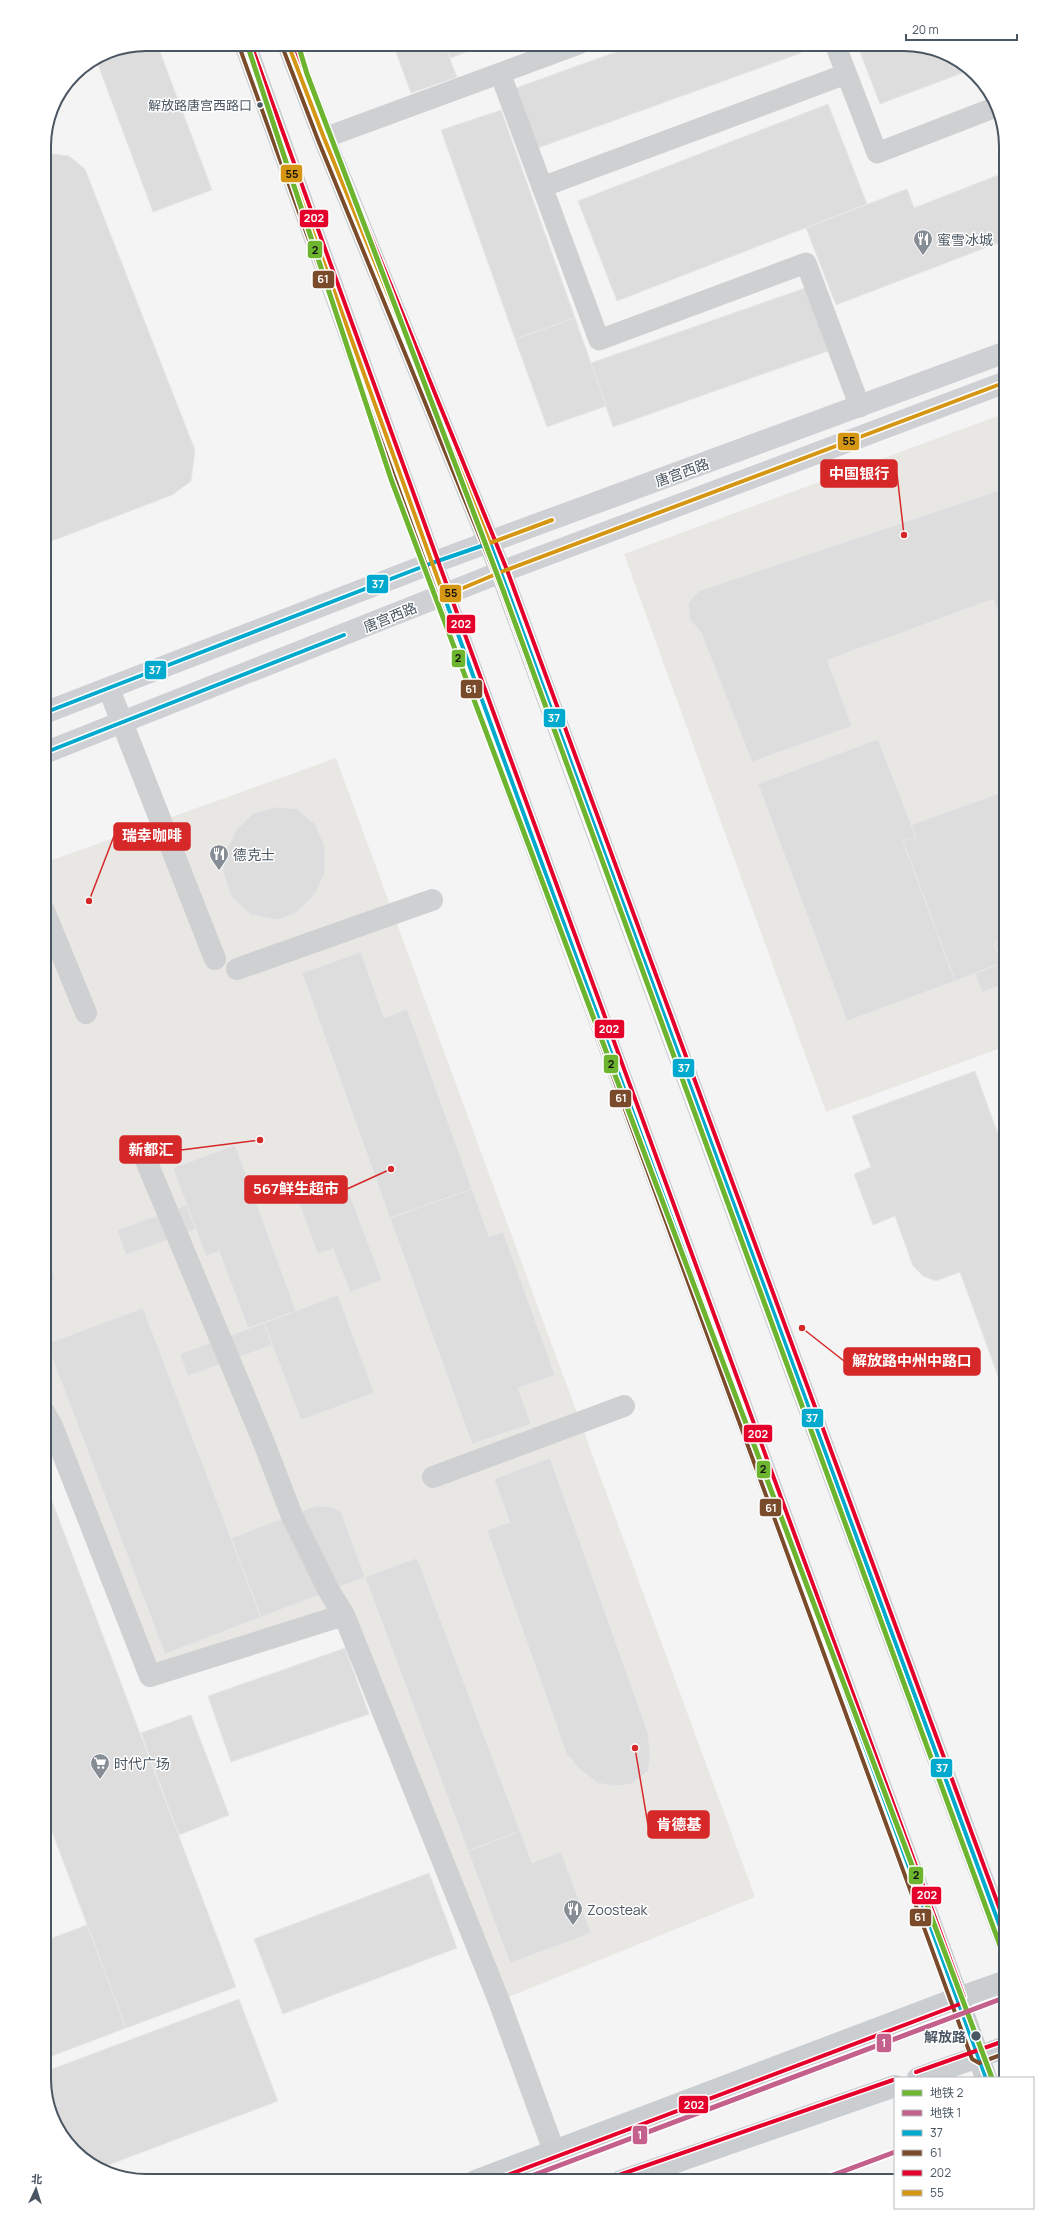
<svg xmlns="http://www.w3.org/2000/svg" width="1050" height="2225" viewBox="0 0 1050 2225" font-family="Manrope,'Noto Sans SC',sans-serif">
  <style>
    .commercial { fill: #e8e7e3 }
    .building { fill: #ddddde; stroke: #e5e6e7 }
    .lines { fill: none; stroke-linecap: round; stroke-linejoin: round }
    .service { stroke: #ced0d2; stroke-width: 21 }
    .pedestrian { stroke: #ced0d2; stroke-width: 22 }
    .secondary { stroke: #ced0d4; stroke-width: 22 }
    .primary { stroke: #caced1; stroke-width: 22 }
    .bus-1-casing { stroke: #fff; stroke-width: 7 }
    .bus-2-casing { stroke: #fff; stroke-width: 7 }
    .bus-3-casing { stroke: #fff; stroke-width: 7 }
    .bus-4-casing { stroke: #fff; stroke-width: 7 }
    .bus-1 { stroke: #00a9ce; stroke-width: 4 }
    .bus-2 { stroke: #7a4b2a; stroke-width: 4 }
    .bus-3 { stroke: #e4002b; stroke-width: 4 }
    .bus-4 { stroke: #d49613; stroke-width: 4 }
    .metro-1-casing { stroke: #fff; stroke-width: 8 }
    .metro-2-casing { stroke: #fff; stroke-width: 8 }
    .metro-1 { stroke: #6db52f; stroke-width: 5 }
    .metro-2 { stroke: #c4608c; stroke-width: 5 }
    .bus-dot { fill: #4a5661; stroke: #fff; stroke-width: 1.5 }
    .labels { text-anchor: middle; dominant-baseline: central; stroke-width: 3; stroke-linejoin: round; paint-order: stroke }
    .bus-label { font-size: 13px; fill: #4a5661; stroke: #fff; text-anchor: end }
    .poi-label { font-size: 14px; fill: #4a5661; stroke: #fff; text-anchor: start }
    .street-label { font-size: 14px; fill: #4a5661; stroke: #fff }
    .stop-label { font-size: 14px; font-weight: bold; fill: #4a5661; stroke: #fff; text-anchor: end }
    .rim { fill: none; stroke: #4a5661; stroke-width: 2 }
    .leader { fill: none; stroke: #d62828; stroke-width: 1.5 }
    .callout-dot { fill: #d62828; stroke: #fff; stroke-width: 1.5 }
    .callout { fill: #d62828; stroke: #d62828; stroke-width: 1.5 }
    .callout-label { font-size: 15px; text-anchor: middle; font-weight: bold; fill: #fff }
    .line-badge { stroke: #fff; stroke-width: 1.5 }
    .badge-label { font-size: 11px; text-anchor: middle; font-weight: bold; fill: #fff }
    .pale-badge-label { font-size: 11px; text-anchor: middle; font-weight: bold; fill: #111 }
  </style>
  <rect width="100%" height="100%" fill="#f4f4f4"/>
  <path class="commercial" d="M 1006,413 L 1006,1046 L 826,1112 L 624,554 Z
    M 336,758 L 755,1897 L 499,2001 L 344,1615 L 150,1676 L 44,1418 L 44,863 Z"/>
  <path class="building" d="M 146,44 L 157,44 L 212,190 L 153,212 L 96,59 L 107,52 Z
    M 393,44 L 444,44 L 457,77 L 411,93 Z
    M 444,44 L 470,44 L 472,50 L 450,58 Z
    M 638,44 L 798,44 L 801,53 L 538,148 L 516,88 Z
    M 857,44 L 911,44 L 966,65 L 970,70 L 880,104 Z
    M 828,104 L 867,204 L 617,301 L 578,201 Z
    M 501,110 L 575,318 L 515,339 L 441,130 Z
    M 53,154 L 69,156 L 85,169 L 195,450 L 191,481 L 172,495 L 44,544 L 44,158 Z
    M 1006,172 L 1006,240 L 836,305 L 806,228 L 907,189 L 914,208 Z
    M 805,288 L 828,351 L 613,427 L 591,363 Z
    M 575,318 L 606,406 L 547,427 L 515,339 Z
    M 1006,488 L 1006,634 L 993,599 L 827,660 L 852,726 L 752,762 L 701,632 L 690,620 L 688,603 L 699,591 Z
    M 878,739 L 916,837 L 903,841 L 955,981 L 847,1021 L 758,784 Z
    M 1006,791 L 1006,938 L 994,943 L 1002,963 L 955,981 L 903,841 L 916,837 L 911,825 Z
    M 276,807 L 297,809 L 315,824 L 325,847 L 325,872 L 315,894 L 297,912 L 278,920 L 251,915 L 231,896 L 223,871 L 226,851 L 237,829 L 254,813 Z
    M 1006,938 L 1006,984 L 982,992 L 975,973 L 1002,963 L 994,943 Z
    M 361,952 L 384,1018 L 407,1009 L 472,1189 L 390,1218 L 302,973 Z
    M 975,1071 L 1006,1156 L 1006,1398 L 960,1272 L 936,1281 L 923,1276 L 913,1266 L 895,1216 L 873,1225 L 854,1174 L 871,1167 L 852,1116 Z
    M 235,1145 L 296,1311 L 248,1328 L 219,1251 L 206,1256 L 173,1168 Z
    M 343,1177 L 382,1280 L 350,1292 L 333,1248 L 318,1254 L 296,1195 Z
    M 472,1189 L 489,1237 L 503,1232 L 555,1375 L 518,1388 L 531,1424 L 472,1444 L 390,1218 Z
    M 187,1205 L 196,1229 L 126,1255 L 117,1230 Z
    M 44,1247 L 55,1279 L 44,1283 Z
    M 338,1295 L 374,1393 L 301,1420 L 264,1323 Z
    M 143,1308 L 261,1617 L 165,1654 L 47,1344 Z
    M 264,1323 L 272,1345 L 188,1376 L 180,1354 Z
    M 550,1458 L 648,1733 L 650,1756 L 648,1771 L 631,1784 L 614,1786 L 598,1783 L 582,1771 L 567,1755 L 487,1530 L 510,1522 L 494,1479 Z
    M 44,1480 L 236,1987 L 126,2028 L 44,1810 Z
    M 316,1506 L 331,1507 L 341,1512 L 365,1577 L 261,1617 L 231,1538 Z
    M 417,1558 L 520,1831 L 468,1851 L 365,1577 Z
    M 345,1648 L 369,1714 L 231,1762 L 208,1696 Z
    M 191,1715 L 229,1815 L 179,1835 L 141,1733 Z
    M 520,1831 L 532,1863 L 561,1852 L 591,1933 L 510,1963 L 468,1851 Z
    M 429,1873 L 457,1948 L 283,2014 L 254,1939 Z
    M 87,1925 L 126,2028 L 44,2059 L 44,1941 Z
    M 239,1999 L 278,2101 L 103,2167 L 84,2160 L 49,2112 L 44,2072 Z"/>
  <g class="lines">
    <path class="service" d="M 835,44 L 877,153 L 996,107
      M 500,73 L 599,340 L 806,263 L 860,407
      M 324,138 L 579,44
      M 542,187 L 846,74"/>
    <path class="pedestrian" d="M 109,689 L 215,959
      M 44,911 L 86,1013
      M 237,969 L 432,900
      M 145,1158 L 264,1443 L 292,1516 L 329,1591 L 344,1615
      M 44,1412 L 52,1426 L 150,1676 L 344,1615 L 499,2001 L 554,2151
      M 433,1477 L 624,1406"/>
    <path class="secondary" d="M 44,713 L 432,563 L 1006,352
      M 44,753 L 501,572 L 1006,382"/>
    <path class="primary" d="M 245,44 L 432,563 L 958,1998 L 986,2078
      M 288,44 L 324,138 L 501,572 L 1006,1943
      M 918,2078 L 1006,2047
      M 475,2181 L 958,1998 L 1006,1981
      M 621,2181 L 895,2086"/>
    <g class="bus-1-casing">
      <path id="bus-1" d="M 490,543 L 1006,1943
        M 444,596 L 986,2078
        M 44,713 L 432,563 L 490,543
        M 44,753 L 344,635"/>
    </g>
    <g class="bus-2-casing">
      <path id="bus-2" d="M 239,46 L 426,565 L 972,2059 L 979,2063 L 1006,2053
        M 282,46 L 318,140 L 495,574 L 1000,1945"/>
    </g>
    <g class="bus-3-casing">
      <path id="bus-3" d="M 251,44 L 438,561 L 964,1997 L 960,2004 L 492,2181
        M 294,44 L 330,136 L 507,570 L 1006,1926
        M 916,2072 L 1004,2041
        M 619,2175 L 893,2080"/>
    </g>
    <g class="bus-4-casing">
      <path id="bus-4" d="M 245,44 L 444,596 L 501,572 L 1006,382
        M 288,44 L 324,138 L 490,543 L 552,520"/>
    </g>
    <use href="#bus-1" class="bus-1"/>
    <use href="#bus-2" class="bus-2"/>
    <use href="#bus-3" class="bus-3"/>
    <use href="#bus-4" class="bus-4"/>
    <g class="metro-1-casing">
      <path id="metro-1" d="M 247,44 L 391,479 L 992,2078
        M 298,44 L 307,74 L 503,590 L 1006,1962"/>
    </g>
    <g class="metro-2-casing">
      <path id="metro-2" d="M 518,2181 L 1006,1997
        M 817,2181 L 895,2152"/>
    </g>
    <use href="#metro-1" class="metro-1"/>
    <use href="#metro-2" class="metro-2"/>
  </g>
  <defs>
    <g id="restaurant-pin" transform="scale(1)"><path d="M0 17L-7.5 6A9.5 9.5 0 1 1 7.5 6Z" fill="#868d94" stroke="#fff"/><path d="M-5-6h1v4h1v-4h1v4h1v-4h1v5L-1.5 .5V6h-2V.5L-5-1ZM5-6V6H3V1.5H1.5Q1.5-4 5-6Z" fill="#fff"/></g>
    <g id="supermarket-pin" transform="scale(1)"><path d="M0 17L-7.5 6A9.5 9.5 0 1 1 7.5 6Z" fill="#868d94" stroke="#fff"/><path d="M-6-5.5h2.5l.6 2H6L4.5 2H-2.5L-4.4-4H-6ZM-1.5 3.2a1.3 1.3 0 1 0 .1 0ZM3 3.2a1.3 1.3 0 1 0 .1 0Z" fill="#fff"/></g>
  </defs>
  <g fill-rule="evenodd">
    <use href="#restaurant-pin" x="923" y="239"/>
    <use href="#restaurant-pin" x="219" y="854"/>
    <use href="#supermarket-pin" x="100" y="1763"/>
    <use href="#restaurant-pin" x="573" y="1909"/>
  </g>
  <g class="bus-dot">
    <circle cx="260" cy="105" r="3.5"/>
    <circle cx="976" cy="2036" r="5.5"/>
  </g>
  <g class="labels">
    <g class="bus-label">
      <text x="252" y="105">解放路唐宫西路口</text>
    </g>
    <g class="poi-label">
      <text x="937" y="239">蜜雪冰城</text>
      <text x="233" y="854">德克士</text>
      <text x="114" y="1763">时代广场</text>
      <text x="587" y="1909">Zoosteak</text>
    </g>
    <g class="street-label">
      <text transform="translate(682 472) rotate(-20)">唐宫西路</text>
      <text transform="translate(390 617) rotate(-22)">唐宫西路</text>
    </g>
    <g class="stop-label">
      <text x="966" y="2036">解放路</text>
    </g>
  </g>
  <path d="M0 0H1050V2225H0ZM146 51H904A95 95 0 0 1 999 146V2079A95 95 0 0 1 904 2174H146A95 95 0 0 1 51 2079V146A95 95 0 0 1 146 51Z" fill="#fff" fill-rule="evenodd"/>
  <path class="rim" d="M146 51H904A95 95 0 0 1 999 146V2079A95 95 0 0 1 904 2174H146A95 95 0 0 1 51 2079V146A95 95 0 0 1 146 51Z"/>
  <path class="leader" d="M904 535L897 474M89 901L114 836M260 1140L181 1150M391 1169L347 1189M802 1328L844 1361M635 1748L648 1825"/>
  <g class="callout-dot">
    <circle cx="904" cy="535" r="4"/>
    <circle cx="89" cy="901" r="4"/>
    <circle cx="260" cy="1140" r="4"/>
    <circle cx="391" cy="1169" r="4"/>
    <circle cx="802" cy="1328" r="4"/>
    <circle cx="635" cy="1748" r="4"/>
  </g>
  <g class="callout">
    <rect x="821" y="460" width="76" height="27" rx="4"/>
    <rect x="114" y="823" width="76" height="27" rx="4"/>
    <rect x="120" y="1136" width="61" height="27" rx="4"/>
    <rect x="245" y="1176" width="102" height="27" rx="4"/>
    <rect x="844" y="1348" width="136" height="27" rx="4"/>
    <rect x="648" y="1811" width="61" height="27" rx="4"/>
  </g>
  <g class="callout-label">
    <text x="859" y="479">中国银行</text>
    <text x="152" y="841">瑞幸咖啡</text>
    <text x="151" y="1155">新都汇</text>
    <text x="296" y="1194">567鲜生超市</text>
    <text x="912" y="1366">解放路中州中路口</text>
    <text x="679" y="1830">肯德基</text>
  </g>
  <g class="line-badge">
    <rect x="280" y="164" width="23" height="19" rx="4" fill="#d49613"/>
    <rect x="299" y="209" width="30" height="19" rx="4" fill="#e4002b"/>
    <rect x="307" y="240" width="16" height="19" rx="4" fill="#6db52f"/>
    <rect x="312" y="270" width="23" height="19" rx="4" fill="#7a4b2a"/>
    <rect x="837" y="432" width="23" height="19" rx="4" fill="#d49613"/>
    <rect x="366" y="574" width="23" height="20" rx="4" fill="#00a9ce"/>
    <rect x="439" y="584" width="23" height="19" rx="4" fill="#d49613"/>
    <rect x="446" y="614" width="30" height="20" rx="4" fill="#e4002b"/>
    <rect x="451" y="649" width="15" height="19" rx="4" fill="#6db52f"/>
    <rect x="144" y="660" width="23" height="20" rx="4" fill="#00a9ce"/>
    <rect x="460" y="679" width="23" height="20" rx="4" fill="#7a4b2a"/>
    <rect x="543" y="708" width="23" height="20" rx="4" fill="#00a9ce"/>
    <rect x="594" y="1019" width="31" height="20" rx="4" fill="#e4002b"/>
    <rect x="603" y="1054" width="16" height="20" rx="4" fill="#6db52f"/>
    <rect x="672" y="1058" width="23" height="20" rx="4" fill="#00a9ce"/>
    <rect x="609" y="1089" width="23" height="19" rx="4" fill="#7a4b2a"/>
    <rect x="801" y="1408" width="23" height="20" rx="4" fill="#00a9ce"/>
    <rect x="743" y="1424" width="30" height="19" rx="4" fill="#e4002b"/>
    <rect x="756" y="1460" width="15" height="19" rx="4" fill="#6db52f"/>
    <rect x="759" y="1498" width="23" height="19" rx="4" fill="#7a4b2a"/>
    <rect x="930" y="1758" width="23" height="20" rx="4" fill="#00a9ce"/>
    <rect x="908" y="1866" width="16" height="19" rx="4" fill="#6db52f"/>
    <rect x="911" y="1886" width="31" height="19" rx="4" fill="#e4002b"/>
    <rect x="909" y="1908" width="23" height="19" rx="4" fill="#7a4b2a"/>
    <rect x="876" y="2033" width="16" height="20" rx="4" fill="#c4608c"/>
    <rect x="678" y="2095" width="31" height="19" rx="4" fill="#e4002b"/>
    <rect x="632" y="2125" width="16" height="20" rx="4" fill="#c4608c"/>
  </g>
  <g class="badge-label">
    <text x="314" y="222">202</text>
    <text x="323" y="283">61</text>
    <text x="378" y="588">37</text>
    <text x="461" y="628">202</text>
    <text x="155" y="674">37</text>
    <text x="471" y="693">61</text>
    <text x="554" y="722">37</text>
    <text x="609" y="1033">202</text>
    <text x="684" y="1072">37</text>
    <text x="621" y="1102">61</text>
    <text x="812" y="1422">37</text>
    <text x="758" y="1438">202</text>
    <text x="771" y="1512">61</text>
    <text x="942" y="1772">37</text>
    <text x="927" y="1899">202</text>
    <text x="920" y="1921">61</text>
    <text x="884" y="2047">1</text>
    <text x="694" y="2109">202</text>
    <text x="640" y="2139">1</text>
  </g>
  <g class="pale-badge-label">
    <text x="292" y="178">55</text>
    <text x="315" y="254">2</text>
    <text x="849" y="445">55</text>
    <text x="451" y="597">55</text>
    <text x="458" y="662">2</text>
    <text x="611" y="1068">2</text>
    <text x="763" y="1473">2</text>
    <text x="916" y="1879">2</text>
  </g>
  <rect x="894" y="2077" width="140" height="132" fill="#ffffff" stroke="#b7bbc0"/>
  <rect x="902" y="2090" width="20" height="6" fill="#6db52f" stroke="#b7bbc0"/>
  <text x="930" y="2097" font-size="12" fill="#4a5661">地铁 2</text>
  <rect x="902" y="2110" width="20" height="6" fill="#c4608c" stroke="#b7bbc0"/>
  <text x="930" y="2117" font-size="12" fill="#4a5661">地铁 1</text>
  <rect x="902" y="2130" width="20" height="6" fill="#00a9ce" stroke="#b7bbc0"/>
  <text x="930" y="2137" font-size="12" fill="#4a5661">37</text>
  <rect x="902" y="2150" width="20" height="6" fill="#7a4b2a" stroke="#b7bbc0"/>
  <text x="930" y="2157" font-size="12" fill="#4a5661">61</text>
  <rect x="902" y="2170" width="20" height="6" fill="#e4002b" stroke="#b7bbc0"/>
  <text x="930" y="2177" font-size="12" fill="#4a5661">202</text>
  <rect x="902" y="2190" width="20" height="6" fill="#d49613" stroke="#b7bbc0"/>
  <text x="930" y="2197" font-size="12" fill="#4a5661">55</text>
  <g transform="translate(36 2189) rotate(4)" stroke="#ffffff" stroke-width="3" paint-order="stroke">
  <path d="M0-3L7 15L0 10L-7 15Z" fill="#4a5661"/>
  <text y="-6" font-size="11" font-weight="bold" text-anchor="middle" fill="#4a5661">北</text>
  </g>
  <path d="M906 34v6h111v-6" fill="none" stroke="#4a5661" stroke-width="2"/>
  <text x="912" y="34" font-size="12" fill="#4a5661" stroke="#ffffff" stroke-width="3" paint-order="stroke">20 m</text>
</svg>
